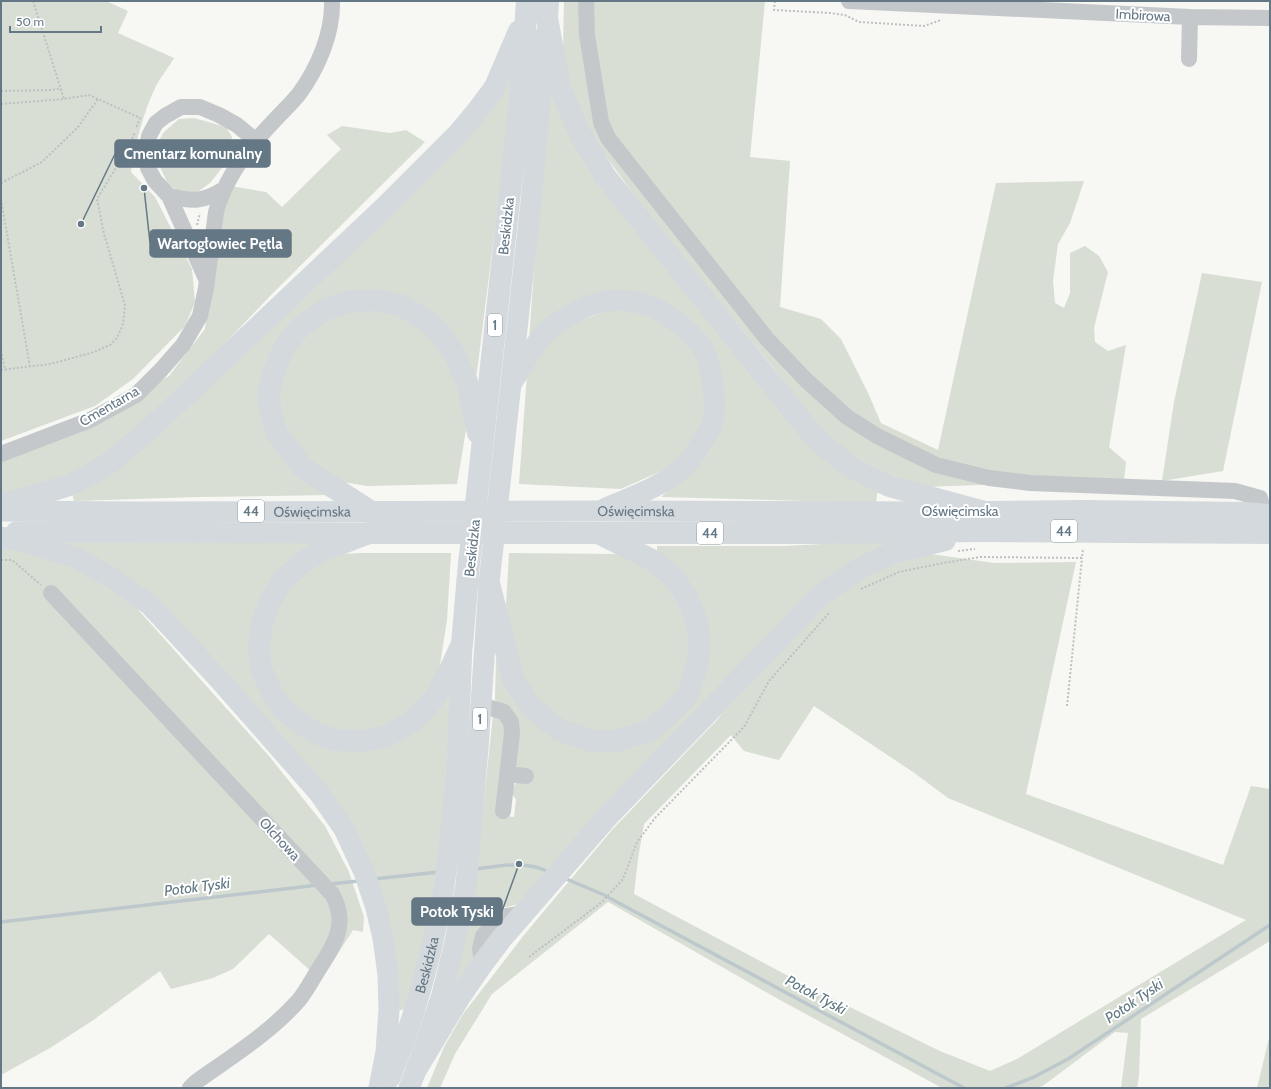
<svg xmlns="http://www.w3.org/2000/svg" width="1271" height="1089" viewBox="0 0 1271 1089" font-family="Cabin,sans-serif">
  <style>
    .green { fill: #d8ded4; fill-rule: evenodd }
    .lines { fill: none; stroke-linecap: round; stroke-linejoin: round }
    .stream { stroke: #bcc8cc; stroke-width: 3.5 }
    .path { stroke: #bdc0c2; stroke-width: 2; stroke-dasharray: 2 2; stroke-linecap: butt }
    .minor { stroke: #c4c8cb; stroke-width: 16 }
    .major { stroke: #d4d9dd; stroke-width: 21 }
    .highway { stroke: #d4d9dd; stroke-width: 22 }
    .labels { text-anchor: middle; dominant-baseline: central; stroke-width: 4; stroke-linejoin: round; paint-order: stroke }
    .shield { fill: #fff; stroke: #92a0aa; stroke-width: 1 }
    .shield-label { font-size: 13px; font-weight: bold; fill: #647785 }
    .street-label { font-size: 14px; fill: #647785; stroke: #fff }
    .water-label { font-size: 15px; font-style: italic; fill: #607982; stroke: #fff }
    .leader { fill: none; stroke: #647785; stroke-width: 1.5 }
    .callout-dot { fill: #647785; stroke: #fff; stroke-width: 1.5 }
    .callout { fill: #647785; stroke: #647785; stroke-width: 1.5 }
    .callout-label { font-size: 15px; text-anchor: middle; font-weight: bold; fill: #fff }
  </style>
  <rect width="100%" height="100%" fill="#f7f7f3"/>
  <path class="green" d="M 1,1 L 106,1 L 128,11 L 118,33 L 174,58 C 169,67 162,75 157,84 C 143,112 136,142 131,172 L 155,197 L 192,269 L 195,302 L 185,326 L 133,379 L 95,406 L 1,441 Z
    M 564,1 L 765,1 L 750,157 L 790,161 L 780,307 L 821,319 L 841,339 L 868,393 L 881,423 L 938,450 L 996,183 L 1084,181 L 1070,223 L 1058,244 L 1053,281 L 1055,303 L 1064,308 L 1070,293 L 1070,253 L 1085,246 L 1099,256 L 1108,272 L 1094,328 L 1095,342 L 1108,351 L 1126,345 L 1109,447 L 1126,462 L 1124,480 L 922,487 L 891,475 L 848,453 L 815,423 L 772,366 L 648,214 L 594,140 L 573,100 L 563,51 Z
    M 514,76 L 476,380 L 431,313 L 326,302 L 262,399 L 331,495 L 198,497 L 74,501 L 72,493 L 507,77 Z
    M 550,90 L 694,300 L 878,488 L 876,503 L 661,497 L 683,477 L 712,438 L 718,373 L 648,295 L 529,340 L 542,159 Z
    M 194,118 L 226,127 L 232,137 L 230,148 L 222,168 L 210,183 L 196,193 L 178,192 L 168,184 L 155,156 L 156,145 L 164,132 L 179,119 Z
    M 342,126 L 390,133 L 406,130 L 425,142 L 272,294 L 176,395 L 85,471 L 1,495 L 1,458 L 72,434 L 169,376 L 205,329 L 220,212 L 230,186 L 266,192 L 282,207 L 341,149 L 327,135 Z
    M 1202,273 L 1262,282 L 1223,471 L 1162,481 L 1174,402 Z
    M 350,305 L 387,307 L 433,331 L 458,375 L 467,424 L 457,484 L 367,486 L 343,482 L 317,469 L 295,448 L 275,399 L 294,344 Z
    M 601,308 L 643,310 L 692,343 L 710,397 L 701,433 L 679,463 L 621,489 L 519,484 L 527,374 L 542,348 L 568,322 Z
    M 922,539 L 848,569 L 525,903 L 501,908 L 479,932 L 476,958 L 450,994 L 476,875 L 493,715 L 506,721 L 497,815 L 514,817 L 516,799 L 510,792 L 518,780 L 518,770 L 513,759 L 510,712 L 495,700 L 496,657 L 533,721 L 637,743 L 706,658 L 657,556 L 657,546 L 784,546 Z
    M 58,541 L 320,543 L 261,596 L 270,702 L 349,748 L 451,685 L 442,830 L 424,948 L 406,1009 L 395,1011 L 357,842 L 159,608 Z
    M 1,545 L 50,555 L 125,595 L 269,756 L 325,826 L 349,872 L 364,917 L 363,932 L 353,930 L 321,980 L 269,934 L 233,969 L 213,978 L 171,989 L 160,971 L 92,1021 L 50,1048 L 1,1075 Z
    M 917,552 L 994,563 L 1076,562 L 1026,794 L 1223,865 L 1251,786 L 1270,789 L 1270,941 L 1141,1019 L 1139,1076 L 1137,1088 L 1121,1088 L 1128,1033 L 1115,1032 L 1044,1085 L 1038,1088 L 942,1088 L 780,1000 L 608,902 L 492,994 L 455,1054 L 440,1088 L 427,1088 L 444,1047 L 463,1014 L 524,935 L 612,830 L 717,720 L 773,651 L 826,598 ZM 814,706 L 913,772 L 948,798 L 1246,920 L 1017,1059 L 990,1071 L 940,1051 L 813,989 L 634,894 L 638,859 L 644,824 L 731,735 L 744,751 L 779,760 Z
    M 359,553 L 451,553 L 447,620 L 438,677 L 407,718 L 371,735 L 341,737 L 282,701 L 266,670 L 270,617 L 283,588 L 328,555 Z
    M 509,553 L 621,554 L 652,566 L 675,591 L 691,623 L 691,664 L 677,698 L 650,720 L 614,735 L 580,730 L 533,701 L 510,642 L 506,604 Z
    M 1270,1034 L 1270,1088 L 1257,1088 Z"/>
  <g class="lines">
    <path class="stream" d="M 475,869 C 503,866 522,860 549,872
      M 564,878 L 602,894 L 964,1088
      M 374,879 L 439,872
      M 330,884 L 359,881
      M 1,922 L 318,885
      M 1006,1088 L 1034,1077 L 1068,1059 L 1270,925"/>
    <path class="path" d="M 33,1 L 64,99
      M 775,1 L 774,10 L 830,13 L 845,15 L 859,22 L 924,26 L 941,20
      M 1,91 L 52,90 L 61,88
      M 1,104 L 64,99 L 89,95 L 140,118 L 136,128
      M 1,183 L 42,162 L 78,127 L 98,99
      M 1,199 L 30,367
      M 197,225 L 200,213
      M 1,350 L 5,370
      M 1,370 L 50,364 L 91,353 L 110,345 L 117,338 L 123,324 L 125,305 L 104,234 L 97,199 L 129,146 L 135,132
      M 958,551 L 975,549
      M 1,560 L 12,560 L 41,585
      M 861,589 L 899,572 L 943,563 L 980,557 L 1082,558 L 1083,548
      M 1067,706 L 1082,558
      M 529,957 L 602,902 L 623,879 L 637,842 L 655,818 L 744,727 L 769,681 L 829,613"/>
    <path class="minor" d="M 586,1 L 587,35 L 601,122 L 608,138 L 767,339 L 806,380 L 847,417 L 877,436 L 936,465 L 989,478 L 1030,483 L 1235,491 L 1260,498 L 1264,514
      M 849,1 L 1190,17 L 1270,18
      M 1189,59 L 1190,17
      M 169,196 C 193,202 203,202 224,189
      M 207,281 L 169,196 L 155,181 L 148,168 L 146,153 L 149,136 L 156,123 L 165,116 L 181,107 L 200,107 L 219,115 L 237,125 L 256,141
      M 1,454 L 90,420 L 136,395 L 160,371 L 183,345 L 200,316 L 206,288 L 216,212 C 225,178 248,148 272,123 C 281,113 291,104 299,94 C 318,68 333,33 332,1
      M 51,593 L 332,894 C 348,922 336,943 320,967 C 313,978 307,990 299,1000 C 270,1033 231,1057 196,1082 L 190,1088
      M 481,705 L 504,712 L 511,722 L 512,733 L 503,811
      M 507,774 L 526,776
      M 483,963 L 480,949 L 483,936 L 501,917 L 524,913"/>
    <g class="major">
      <path d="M 513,381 C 524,364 534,343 549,329 C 554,324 561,321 567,317 C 604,293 641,295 676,321 C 687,330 699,340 705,353 C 709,363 711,374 713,385 C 714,397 716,412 712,424 C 710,429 706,435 703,440 C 697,451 691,461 681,469 C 663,486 629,498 606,508"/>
      <path id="s1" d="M 1,511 L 133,512 L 601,511 L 970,512"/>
      <path d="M 16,532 L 366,533"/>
      <path d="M 1,537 L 26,542 L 76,558 L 112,578 L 150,605 L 217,677 L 319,793 L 344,829 L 364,872 L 376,908 L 383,938 L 388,975 L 389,1010 L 386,1052 L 379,1088"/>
      <path id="s2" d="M 390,1078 C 415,1017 433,951 444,886 C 456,806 459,725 462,644"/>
      <path d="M 409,1088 L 417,1068 L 442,995 L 455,942 L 466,885 L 478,749 L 489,583 L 531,202 L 546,33"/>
    </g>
    <path class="highway" d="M 527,1 L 520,100 L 475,513 L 469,563 L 462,644 L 447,676 L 434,698 L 424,710 L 410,723 L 385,737 L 360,741 L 334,740 L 316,733 L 297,721 L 282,708 L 272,693 L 261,669 L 259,646 L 262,623 L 269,603 L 281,582 L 303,562 L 322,551 L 369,533 L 821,533 L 981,531 L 1270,533
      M 548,1 L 547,18 L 560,89 L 580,134 L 605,176 L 808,429 L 823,445 L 851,467 L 889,486 L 985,512 L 1083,511 L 1244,513 L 1270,515
      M 1,504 L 28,498 L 69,485 L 91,474 L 111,462 L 153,426 L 385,207 L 458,134 L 478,110 L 495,87 L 519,31
      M 370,511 L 303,468 L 277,433 L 271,413 L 268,395 L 275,368 L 285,346 L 300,327 L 325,310 L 347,302 L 374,300 L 400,305 L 427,321 L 442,335 L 455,355 L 467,382 L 478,433
      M 489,583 L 513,679 L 530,706 L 559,730 L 592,741 L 617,741 L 649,731 L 667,717 L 688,695 L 698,662 L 699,641 L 697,622 L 687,598 L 674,578 L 656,562 L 602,535
      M 417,1068 L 459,998 L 483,963 L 502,938 L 608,816 L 823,593 L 859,569 L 892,553 L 945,540"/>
  </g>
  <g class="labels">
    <g class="shield">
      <rect x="488" y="314" width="14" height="22" rx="3"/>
      <rect x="238" y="500" width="26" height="22" rx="3"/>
      <rect x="1051" y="520" width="26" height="22" rx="3"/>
      <rect x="697" y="522" width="26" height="22" rx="3"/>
      <rect x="473" y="708" width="14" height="22" rx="3"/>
    </g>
    <g class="shield-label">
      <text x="495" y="325">1</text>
      <text x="251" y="511">44</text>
      <text x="1064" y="531">44</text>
      <text x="710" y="533">44</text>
      <text x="480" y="719">1</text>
    </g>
    <g class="street-label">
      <text transform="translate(1143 15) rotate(3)">Imbirowa</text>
      <text transform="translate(506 226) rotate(-84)">Beskidzka</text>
      <text transform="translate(109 406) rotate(-30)">Cmentarna</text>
      <text stroke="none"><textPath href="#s1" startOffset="311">Oświęcimska</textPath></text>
      <text stroke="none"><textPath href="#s1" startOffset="635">Oświęcimska</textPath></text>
      <text x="960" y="511">Oświęcimska</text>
      <text transform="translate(472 548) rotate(-84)">Beskidzka</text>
      <text transform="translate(280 839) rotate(47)">Olchowa</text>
      <text stroke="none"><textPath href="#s2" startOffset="119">Beskidzka</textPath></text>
    </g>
    <g class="water-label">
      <text transform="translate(197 887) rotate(-7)">Potok Tyski</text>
      <text transform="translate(816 995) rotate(28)">Potok Tyski</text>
      <text transform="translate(1134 1001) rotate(-34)">Potok Tyski</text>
    </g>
  </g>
  <path class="leader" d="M81 224L115 154M144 188L150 243M519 864L502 911"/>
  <g class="callout-dot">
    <circle cx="81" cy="224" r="4"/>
    <circle cx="144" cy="188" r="4"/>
    <circle cx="519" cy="864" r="4"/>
  </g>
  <g class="callout">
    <rect x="115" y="140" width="155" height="27" rx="4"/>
    <rect x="150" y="230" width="141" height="27" rx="4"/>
    <rect x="412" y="898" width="90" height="27" rx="4"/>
  </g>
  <g class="callout-label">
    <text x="193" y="159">Cmentarz komunalny</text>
    <text x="220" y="249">Wartogłowiec Pętla</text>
    <text x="457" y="917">Potok Tyski</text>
  </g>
  <rect width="1271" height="1089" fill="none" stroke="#647785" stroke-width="4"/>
  <path d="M10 26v6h91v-6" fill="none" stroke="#647785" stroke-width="2"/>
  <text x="16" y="26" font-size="12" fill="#647785" stroke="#ffffff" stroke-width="3" paint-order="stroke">50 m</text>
</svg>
